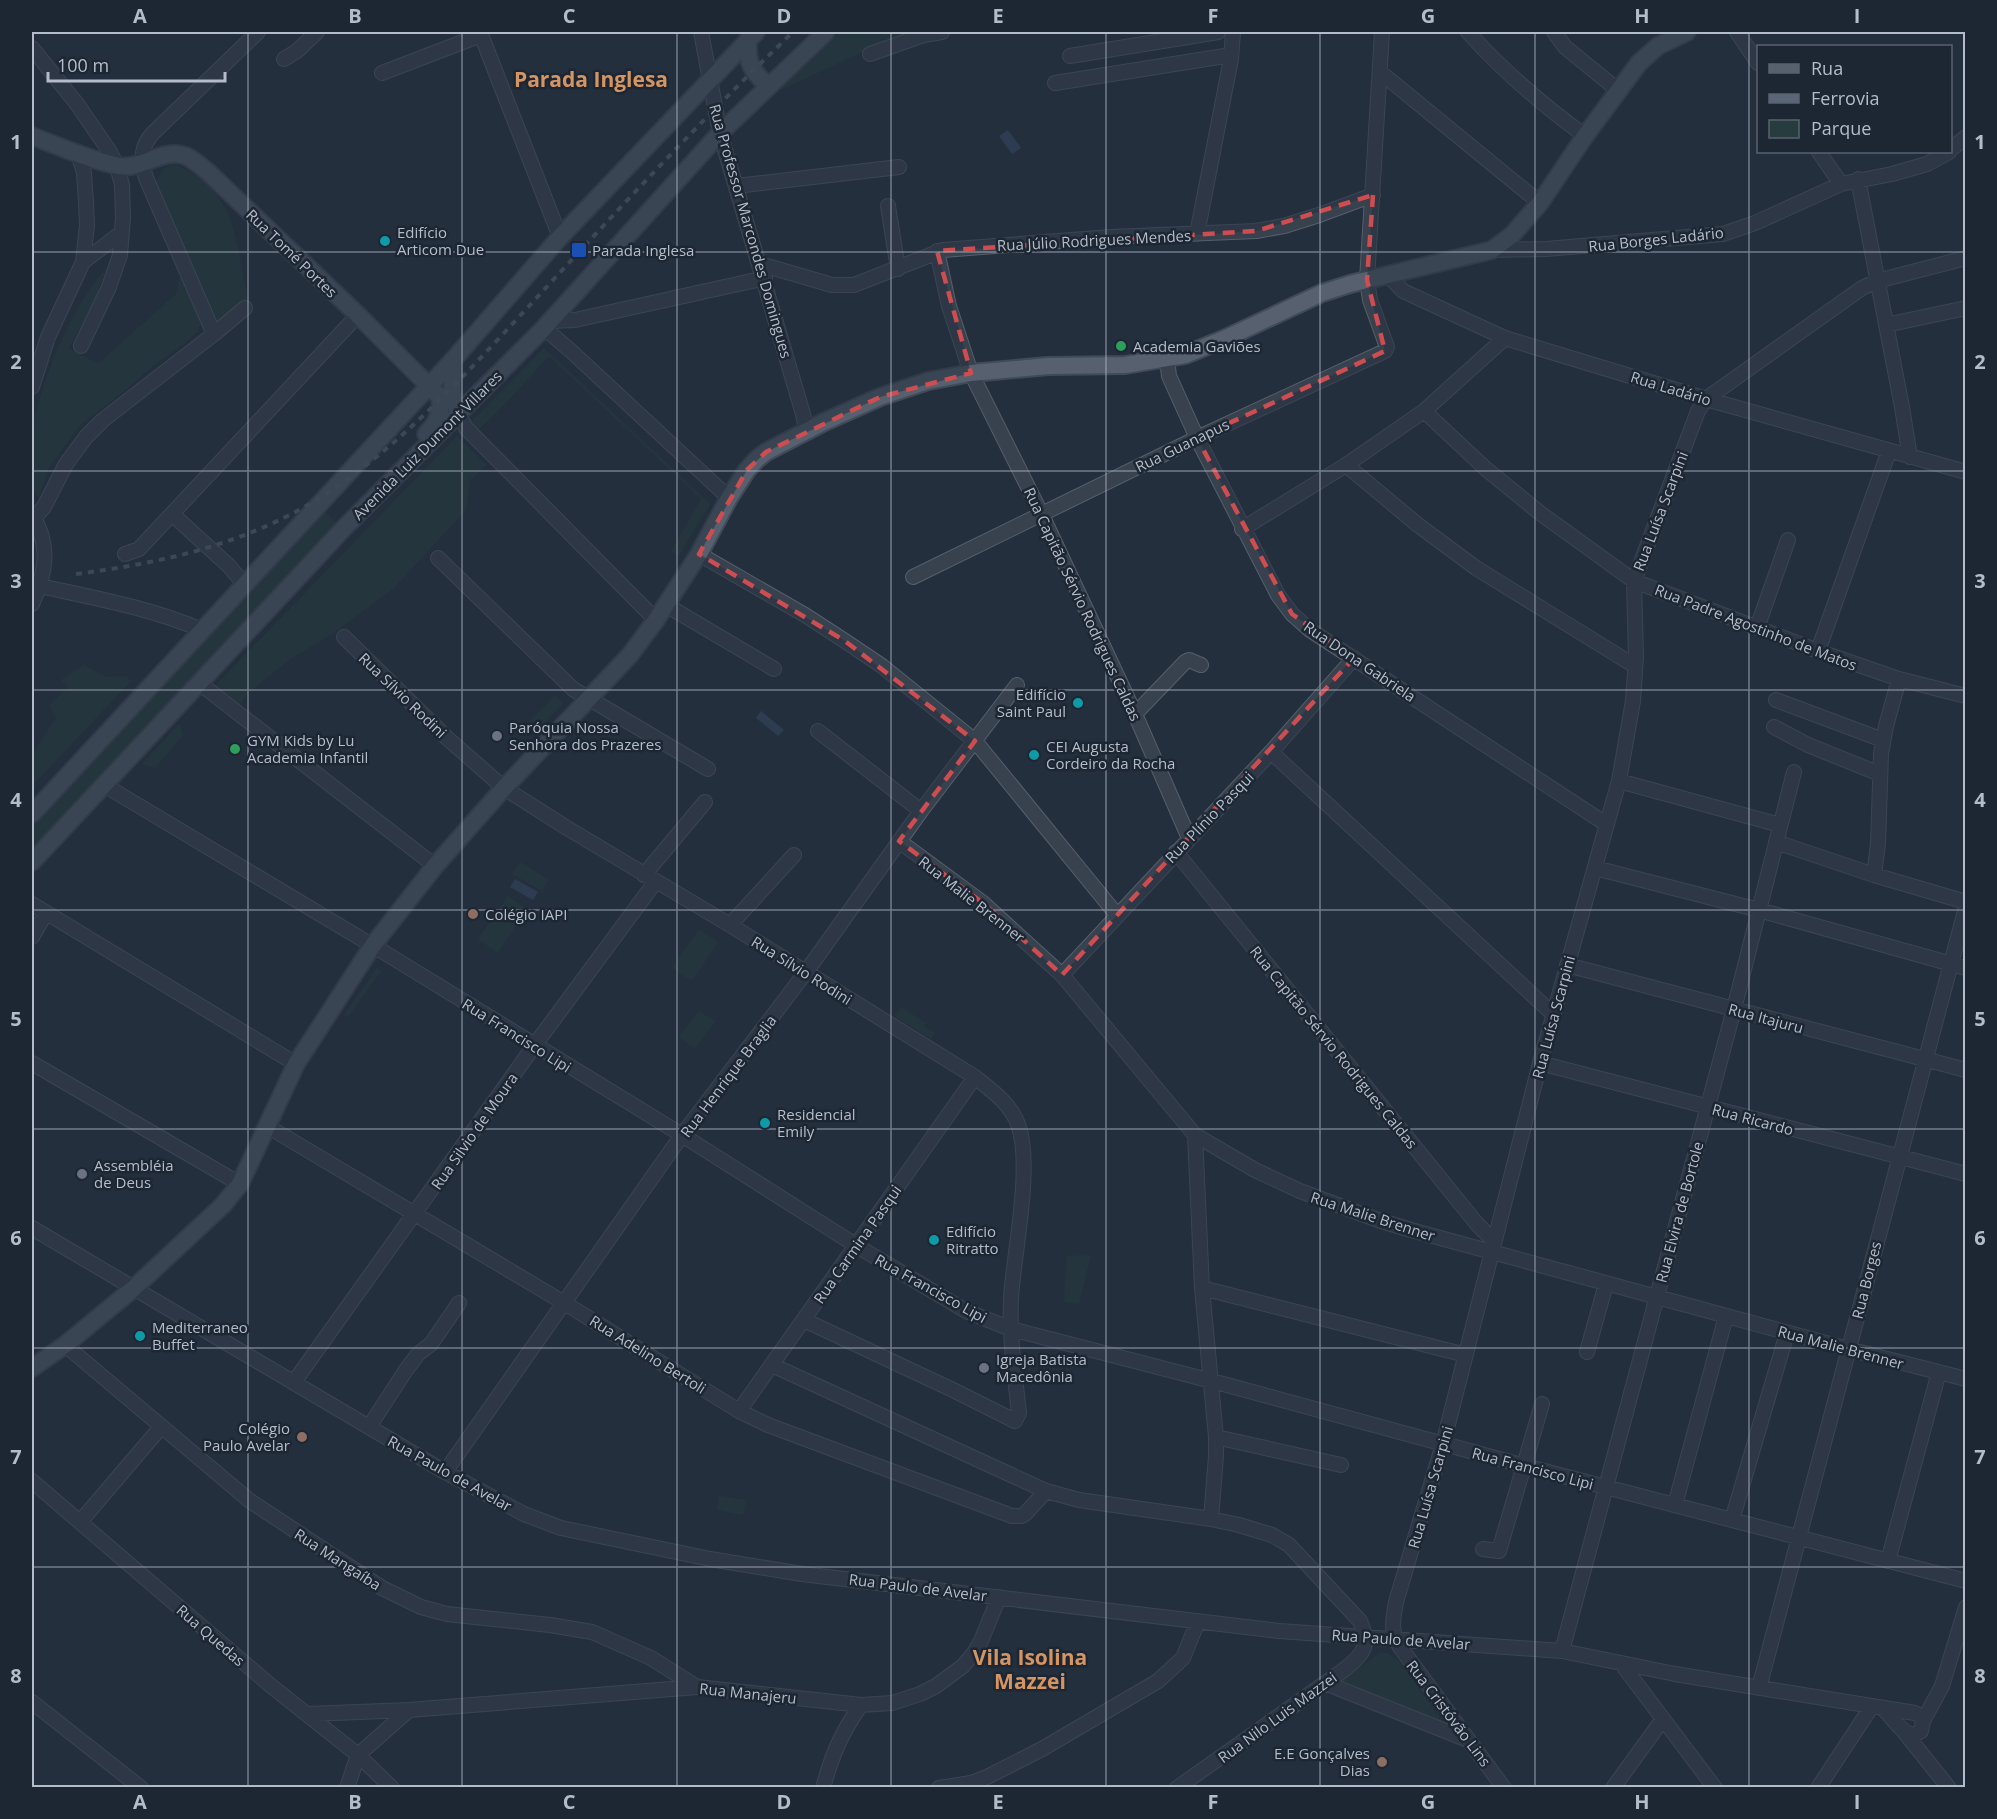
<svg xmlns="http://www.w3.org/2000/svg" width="1997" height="1819" viewBox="0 0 1997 1819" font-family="'Open Sans',sans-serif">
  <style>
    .green { fill: #263c3f }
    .water { fill: #394c67 }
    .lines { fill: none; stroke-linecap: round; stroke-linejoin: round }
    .minor-casing { stroke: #565f6c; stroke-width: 16 }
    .major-casing { stroke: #414a57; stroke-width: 20 }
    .minor { stroke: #38414e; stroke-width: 14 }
    .major { stroke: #56606e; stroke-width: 16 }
    .rail { stroke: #5a6575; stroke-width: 4; stroke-dasharray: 6 6; stroke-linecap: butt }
    .marked { fill: none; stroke: #ce4d50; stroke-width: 4.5; stroke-dasharray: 12 8; stroke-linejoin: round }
    .grid { fill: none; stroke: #b4bcc9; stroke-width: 1.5; stroke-opacity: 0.55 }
    .culture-dot { fill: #0f9aa8; stroke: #1d2633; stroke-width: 2 }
    .transit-dot { fill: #1a4fb4; stroke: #1d2633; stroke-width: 2 }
    .leisure-dot { fill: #2e9e5b; stroke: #1d2633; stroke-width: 2 }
    .worship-dot { fill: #6b7280; stroke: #1d2633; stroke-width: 2 }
    .education-dot { fill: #8d6e63; stroke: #1d2633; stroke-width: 2 }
    .labels { text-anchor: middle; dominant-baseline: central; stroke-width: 5; stroke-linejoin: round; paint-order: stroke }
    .street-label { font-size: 15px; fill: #b4bcc9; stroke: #1d2633 }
    .poi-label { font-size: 15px; fill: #b4bcc9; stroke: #1d2633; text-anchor: start }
    .district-label { font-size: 21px; font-weight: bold; fill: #d59563; stroke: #1d2633 }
    .neatline { fill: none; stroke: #b4bcc9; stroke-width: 2 }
    .grid-label { font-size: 20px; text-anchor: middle; font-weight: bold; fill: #b4bcc9 }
  </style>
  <rect width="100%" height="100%" fill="#242f3e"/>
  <path class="green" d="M 840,32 L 921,32 L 869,49 L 776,92 Z
    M 175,165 C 198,172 222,196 230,219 C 239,245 242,274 248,301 L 216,321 L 155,183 L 164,168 Z
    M 106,269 L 92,306 L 69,348 L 98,364 L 176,294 L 180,277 L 182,278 L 200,317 L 200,325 L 197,332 L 184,344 L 154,365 L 122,393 L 80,425 L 48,469 L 39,498 C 30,488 32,477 32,464 C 32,453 30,442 32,431 C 42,380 70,307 106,269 Z
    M 544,348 L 710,504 L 678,557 L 671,551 L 701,499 L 549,356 L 503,406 L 479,429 L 471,422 Z
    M 457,436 L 487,465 L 470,480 L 466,510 L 393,589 L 332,634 L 289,660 L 249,692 L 237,708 L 212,689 Z
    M 325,512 L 337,523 L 32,850 L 32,826 Z
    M 84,665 L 106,677 L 126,676 L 131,681 L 32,786 L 32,754 L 56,718 L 49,706 L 68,687 L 61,680 Z
    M 555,696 L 563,704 L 535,732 L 527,724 Z
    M 179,724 L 183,735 L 155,768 L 142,764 Z
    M 520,862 L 549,880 L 542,891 L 512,874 Z
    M 508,896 L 527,909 L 498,953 L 478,939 Z
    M 699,929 L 718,942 L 692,981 L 672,968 Z
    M 377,968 L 381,971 L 348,1017 L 344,1015 Z
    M 901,1007 L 926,1023 L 924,1026 L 935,1033 L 931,1039 L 894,1016 Z
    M 699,1011 L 715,1021 L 695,1049 L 679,1037 Z
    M 1091,1255 L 1079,1304 L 1064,1302 L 1067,1256 Z
    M 719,1496 L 746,1500 L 743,1515 L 717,1510 Z
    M 1380,1653 L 1388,1653 L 1401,1663 L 1448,1729 L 1334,1685 Z"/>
  <path class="water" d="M 1008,130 L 1021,148 L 1012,154 L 999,136 Z
    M 761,711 L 784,730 L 778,736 L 756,718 Z
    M 515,879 L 538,892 L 533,900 L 510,887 Z"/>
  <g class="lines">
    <g class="minor-casing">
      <path id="minor" d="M 480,32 L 560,237
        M 701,32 L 720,133 L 803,414 L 806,430
        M 1468,32 C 1501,69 1544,106 1585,136
        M 1554,32 L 1565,47 L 1619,91
        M 1737,32 L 1758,63
        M 32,48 L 77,104 L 110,152 L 117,166 L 122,185 L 123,218 L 120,255 L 109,287 L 81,346
        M 870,54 L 924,35 L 942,32
        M 1070,56 L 1218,32
        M 284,59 L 297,51 L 317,32
        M 1380,72 L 1540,203
        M 382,73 L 481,35
        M 1055,83 L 1231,55
        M 1950,150 L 1966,137
        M 1819,152 L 1841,184
        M 1858,179 L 1902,407 L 1910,457
        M 736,186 L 899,167
        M 888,206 L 898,269
        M 1197,234 L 1231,59 L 1233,32
        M 1492,250 L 1546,249 L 1723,234 L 1755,223 L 1841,184 L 1892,174 L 1927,164 L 1949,152
        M 937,251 L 949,306 L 971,373 L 1041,513 L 1135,714 L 1189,838
        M 83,262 L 121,233
        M 760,264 L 832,285 L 854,285 L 943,250 L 1111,237 L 1256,231 L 1284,226 L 1319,215 L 1373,195
        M 1389,276 L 1403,291 L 1505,338 L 1706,399 L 1966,472
        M 550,321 L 575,320 L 765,278
        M 1886,325 L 1966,308
        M 544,328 L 571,351 L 729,498
        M 214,334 L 245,308
        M 1167,359 L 1169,376 L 1197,438 L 1278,595 L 1292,614 L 1310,630 L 1606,824
        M 32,387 L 48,337 L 83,262 L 87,225 L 86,202 L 84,173 L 78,153
        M 1424,411 L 1486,469 L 1540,513 L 1634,581 L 1818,651 L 1899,679 L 1966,696
        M 458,413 L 466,428 L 656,620
        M 1346,465 L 1418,525 L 1476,568 L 1635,666
        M 172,514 L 229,566 L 244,584
        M 32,515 C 51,544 46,574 32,604
        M 34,518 L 44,507 L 66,464 L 86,437 L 103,420 L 214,334 L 146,178 C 141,160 140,147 153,133 L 258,32
        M 1242,529 L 1346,465 L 1424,411 L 1505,338
        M 125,554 L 139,549 L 358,315
        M 699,554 L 805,615 L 845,641 L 882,666 L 975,741 L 1117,915
        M 438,558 L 573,689 L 708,769
        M 913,577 L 1197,438 L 1385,351 L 1387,347 L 1370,300 L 1367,280 L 1382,32
        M 40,586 C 95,598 150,608 202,630
        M 666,605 L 774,669
        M 1757,628 L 1788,540
        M 344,637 L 447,738 L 504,788 L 567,828 L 730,925 L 975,1077 C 991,1090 1010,1103 1018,1124 C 1033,1166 1014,1251 1011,1298 C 1009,1336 1015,1375 1019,1413 L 1015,1421 L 953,1390 L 804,1320
        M 1818,651 L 1889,451
        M 198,682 L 435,866
        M 1776,700 L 1883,740
        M 1135,714 L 1185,662 L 1189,660 L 1201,665
        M 1774,727 L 1808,745 L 1880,774
        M 818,731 L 921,811
        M 1271,752 L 1553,1014
        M 1619,781 L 1780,825
        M 104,785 L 390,956 L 682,1135 L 857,1246 L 966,1311 L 1011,1329 L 1227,1385 L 1525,1466 L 1966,1581
        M 899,841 L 983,903 L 1062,975 L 1195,1135 L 1255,1170 L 1300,1191 L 1378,1220 L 1411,1230 L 1848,1349 L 1966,1379
        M 1776,842 L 1874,875 L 1966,902
        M 1176,852 L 1477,1224 L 1494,1241
        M 1595,868 L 1759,910 L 1966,968
        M 644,875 L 705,802
        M 1874,875 L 1878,844 L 1881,754 L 1886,726 L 1899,679
        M 32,904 L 296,1064
        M 730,925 L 794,855
        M 32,937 L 46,913
        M 1567,965 L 1966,1070
        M 1062,975 L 1271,752 L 1354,658
        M 32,1063 L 240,1184
        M 1540,1063 L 1966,1174
        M 267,1126 L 566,1304 L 739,1411 L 768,1425 L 1012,1516 L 1021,1516 L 1025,1514 L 1046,1491
        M 1195,1135 L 1202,1288 L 1216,1437 L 1216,1456 L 1211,1519
        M 32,1228 L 445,1472 L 524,1514 L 561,1528 L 710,1559 L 802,1574 L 1279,1631 L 1562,1651 L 1675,1674 L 1915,1713 L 1920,1716 L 1923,1721
        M 1202,1288 L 1466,1355
        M 65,1345 L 250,1501 L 382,1588 L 421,1607 L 447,1614 L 550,1625 L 592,1632 L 651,1658 L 697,1687
        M 1587,1352 L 1606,1284
        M 772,1365 L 1046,1491 L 1079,1500 L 1211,1519 L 1239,1525 L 1272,1535 L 1289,1545 L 1360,1621 C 1371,1645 1364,1654 1345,1669 L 1177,1788
        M 294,1382 L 534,1046 L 656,881
        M 739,1411 L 975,1077
        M 369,1427 L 406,1370 L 418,1354 L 431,1344 L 459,1303
        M 1216,1437 L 1341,1465
        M 445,1472 L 682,1135 L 806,972 L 921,811 L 1017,685
        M 32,1481 L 270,1685 L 358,1755 L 392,1788
        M 1675,1505 L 1726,1316
        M 1732,1520 L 1787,1333
        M 80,1522 L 161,1427
        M 1483,1549 L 1499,1551 L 1542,1404
        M 1888,1561 L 1939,1372
        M 1562,1651 L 1734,1009 L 1794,772
        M 1621,1663 L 1715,1788
        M 1325,1683 L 1468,1740
        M 1759,1688 L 1966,907
        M 32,1702 L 141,1788
        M 1882,1708 C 1892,1716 1901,1734 1914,1735 L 1921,1731 L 1923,1721 L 1942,1686 L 1966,1607
        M 308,1714 L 409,1710 L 697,1687 L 861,1705 L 892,1703 L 920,1694 L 936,1686 L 963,1666 L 974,1653 L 981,1641 L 999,1597
        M 1905,1733 L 1949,1788
        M 347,1788 L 358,1755 L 409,1710
        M 823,1788 C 832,1755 841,1733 861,1705
        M 939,1788 L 971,1783 L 987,1777 L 1042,1749 L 1158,1681 L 1183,1658 L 1198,1621
        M 1504,1788 L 1400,1647 C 1390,1632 1393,1619 1396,1602 L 1443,1444 L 1540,1063 L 1619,781 L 1633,701 L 1636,657 L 1634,581 L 1698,411 L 1706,399 L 1862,288 L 1877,281 L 1966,258
        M 1613,1788 L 1663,1719
        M 1818,1788 L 1872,1706"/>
    </g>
    <g class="major-casing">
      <path id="major" d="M 748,39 C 747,64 751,70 768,86
        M 32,136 C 58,146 92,161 119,166 C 142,170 163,147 186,156 C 194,160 201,166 208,172 L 358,315 L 439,396 C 444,410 436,424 426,434
        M 453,360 L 452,391 L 458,413
        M 32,814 L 453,360 L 560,237 L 756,32
        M 32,862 L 344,528 L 544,328 L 720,133 L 826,32
        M 32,1368 L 65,1345 L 134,1288 L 223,1205 L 240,1184 L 296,1064 L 373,945 L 435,866 L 504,788 L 630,655 L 656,620 L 699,554 L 729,498 L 747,470 L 757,459 L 766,452 L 824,422 L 880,397 L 928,381 L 971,373 L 1048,366 L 1125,365 L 1185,355 L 1224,339 L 1322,293 L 1350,284 L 1492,250 L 1512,235 L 1540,203 L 1585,136 L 1639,63 L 1658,46 L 1687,32"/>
    </g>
    <use href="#minor" class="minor"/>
    <use href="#major" class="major"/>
    <path class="rail" d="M 76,574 C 161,563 243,545 318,499 C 403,446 474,365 542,292 C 624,203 706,115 793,32"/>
  </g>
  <path d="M0 0H1997V1819H0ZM 1373,195 L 1367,280 L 1385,351 L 1197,438 L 1292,614 L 1354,658 L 1062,975 L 983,903 L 899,841 L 975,741 L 845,641 L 699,554 L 747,470 L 766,452 L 880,397 L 971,373 L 937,251 L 1256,231 Z" fill="#242f3e" fill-opacity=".55" fill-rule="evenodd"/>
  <path class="marked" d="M 1373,195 L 1367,280 L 1385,351 L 1197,438 L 1292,614 L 1354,658 L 1062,975 L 983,903 L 899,841 L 975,741 L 845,641 L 699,554 L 747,470 L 766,452 L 880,397 L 971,373 L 937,251 L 1256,231 Z"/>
  <path class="grid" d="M 248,32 L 248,1788M 462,32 L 462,1788M 677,32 L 677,1788M 891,32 L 891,1788M 1106,32 L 1106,1788M 1320,32 L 1320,1788M 1535,32 L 1535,1788M 1749,32 L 1749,1788M 32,252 L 1966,252M 32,471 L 1966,471M 32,690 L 1966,690M 32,910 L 1966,910M 32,1129 L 1966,1129M 32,1348 L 1966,1348M 32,1567 L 1966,1567"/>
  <g class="culture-dot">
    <circle cx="385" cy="241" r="6"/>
    <circle cx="1078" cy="703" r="6"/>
    <circle cx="1034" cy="755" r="6"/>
    <circle cx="765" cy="1123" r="6"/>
    <circle cx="934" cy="1240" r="6"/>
    <circle cx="140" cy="1336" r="6"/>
  </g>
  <rect class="transit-dot" x="571" y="242" width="16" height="16" rx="3"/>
  <g class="leisure-dot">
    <circle cx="1121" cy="346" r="6"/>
    <circle cx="235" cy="749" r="6"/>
  </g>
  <g class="worship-dot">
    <circle cx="497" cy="736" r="6"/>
    <circle cx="82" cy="1174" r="6"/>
    <circle cx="984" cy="1368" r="6"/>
  </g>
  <g class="education-dot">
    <circle cx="473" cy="914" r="6"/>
    <circle cx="302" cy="1437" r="6"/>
    <circle cx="1382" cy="1762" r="6"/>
  </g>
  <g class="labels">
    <g class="street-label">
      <text transform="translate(751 231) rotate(74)">Rua Professor Marcondes Domingues</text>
      <text transform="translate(1656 239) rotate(-6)">Rua Borges Ladário</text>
      <text transform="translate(1094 240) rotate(-3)">Rua Júlio Rodrigues Mendes</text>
      <text transform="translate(292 253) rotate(44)">Rua Tomé Portes</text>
      <text transform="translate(1671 388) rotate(17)">Rua Ladário</text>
      <text transform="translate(427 445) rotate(-45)">Avenida Luiz Dumont Villares</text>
      <text transform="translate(1182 445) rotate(-26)">Rua Guanapus</text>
      <text transform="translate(1660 511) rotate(-69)">Rua Luísa Scarpini</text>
      <text transform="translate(1083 604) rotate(65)">Rua Capitão Sérvio Rodrigues Caldas</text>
      <text transform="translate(1756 627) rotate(21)">Rua Padre Agostinho de Matos</text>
      <text transform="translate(1360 661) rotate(34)">Rua Dona Gabriela</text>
      <text transform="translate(403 695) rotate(44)">Rua Sílvio Rodini</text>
      <text transform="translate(1209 817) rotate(-46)">Rua Plínio Pasqui</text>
      <text transform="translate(972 899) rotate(38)">Rua Malie Brenner</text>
      <text transform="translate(802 970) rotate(32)">Rua Sílvio Rodini</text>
      <text transform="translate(1553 1017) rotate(-75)">Rua Luísa Scarpini</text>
      <text transform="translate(1766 1018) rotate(15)">Rua Itajuru</text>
      <text transform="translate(517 1035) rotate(32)">Rua Francisco Lipi</text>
      <text transform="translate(1334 1047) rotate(51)">Rua Capitão Sérvio Rodrigues Caldas</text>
      <text transform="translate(728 1076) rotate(-53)">Rua Henrique Braglia</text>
      <text transform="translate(1753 1119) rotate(15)">Rua Ricardo</text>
      <text transform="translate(474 1131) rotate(-55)">Rua Silvio de Moura</text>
      <text transform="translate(1679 1212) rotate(-75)">Rua Elvira de Bortole</text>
      <text transform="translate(1373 1216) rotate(18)">Rua Malie Brenner</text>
      <text transform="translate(857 1244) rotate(-55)">Rua Carmina Pasqui</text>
      <text transform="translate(1866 1280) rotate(-76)">Rua Borges</text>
      <text transform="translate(931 1288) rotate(29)">Rua Francisco Lipi</text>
      <text transform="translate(1841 1347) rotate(15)">Rua Malie Brenner</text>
      <text transform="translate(648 1354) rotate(32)">Rua Adelino Bertoli</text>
      <text transform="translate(1533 1468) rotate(15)">Rua Francisco Lipi</text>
      <text transform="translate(450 1473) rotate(29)">Rua Paulo de Avelar</text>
      <text transform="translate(1430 1487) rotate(-74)">Rua Luísa Scarpini</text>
      <text transform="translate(338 1559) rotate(33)">Rua Mangaíba</text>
      <text transform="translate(918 1587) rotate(7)">Rua Paulo de Avelar</text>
      <text transform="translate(211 1635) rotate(41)">Rua Quedas</text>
      <text transform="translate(1401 1639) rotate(4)">Rua Paulo de Avelar</text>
      <text transform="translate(748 1693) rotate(6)">Rua Manajeru</text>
      <text transform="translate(1449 1713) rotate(53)">Rua Cristóvão Lins</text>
      <text transform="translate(1277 1717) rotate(-36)">Rua Nilo Luis Mazzei</text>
    </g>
    <g class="poi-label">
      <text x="397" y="232">Edifício<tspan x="397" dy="17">Articom Due</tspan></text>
      <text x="592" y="250">Parada Inglesa</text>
      <text x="1133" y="346">Academia Gaviões</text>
      <text x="1066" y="694" text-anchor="end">Edifício<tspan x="1066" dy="17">Saint Paul</tspan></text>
      <text x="509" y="727">Paróquia Nossa<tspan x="509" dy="17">Senhora dos Prazeres</tspan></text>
      <text x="247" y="740">GYM Kids by Lu<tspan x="247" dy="17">Academia Infantil</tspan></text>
      <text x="1046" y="746">CEI Augusta<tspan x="1046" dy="17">Cordeiro da Rocha</tspan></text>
      <text x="485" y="914">Colégio IAPI</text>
      <text x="777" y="1114">Residencial<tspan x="777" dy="17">Emily</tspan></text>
      <text x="94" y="1165">Assembléia<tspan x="94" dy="17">de Deus</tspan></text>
      <text x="946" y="1231">Edifício<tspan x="946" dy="17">Ritratto</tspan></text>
      <text x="152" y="1327">Mediterraneo<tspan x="152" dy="17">Buffet</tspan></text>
      <text x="996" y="1359">Igreja Batista<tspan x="996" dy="17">Macedônia</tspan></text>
      <text x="290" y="1428" text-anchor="end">Colégio<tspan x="290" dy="17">Paulo Avelar</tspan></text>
      <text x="1370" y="1753" text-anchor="end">E.E Gonçalves<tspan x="1370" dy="17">Dias</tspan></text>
    </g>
    <g class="district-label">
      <text x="591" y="79">Parada Inglesa</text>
      <text x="1030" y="1657">Vila Isolina<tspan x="1030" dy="24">Mazzei</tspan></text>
    </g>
  </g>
  <rect width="1997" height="1819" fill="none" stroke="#1d2633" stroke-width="66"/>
  <rect x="1757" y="45" width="195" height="108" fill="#1d2633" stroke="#59626f" stroke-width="1.5"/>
  <rect x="1769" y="64" width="30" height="9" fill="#56606e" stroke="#59626f" stroke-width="1.5"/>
  <text x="1811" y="75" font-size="18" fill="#b4bcc9">Rua</text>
  <rect x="1769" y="94" width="30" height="9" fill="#5a6575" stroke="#59626f" stroke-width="1.5"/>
  <text x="1811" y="105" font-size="18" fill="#b4bcc9">Ferrovia</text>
  <rect x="1769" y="120" width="30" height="18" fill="#263c3f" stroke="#59626f" stroke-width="1.5"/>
  <text x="1811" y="135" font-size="18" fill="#b4bcc9">Parque</text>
  <path d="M48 72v9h177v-9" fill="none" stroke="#b4bcc9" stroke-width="3"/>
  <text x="57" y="72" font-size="18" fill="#b4bcc9" stroke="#1d2633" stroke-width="4.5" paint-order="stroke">100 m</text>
  <rect x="33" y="33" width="1931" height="1753" class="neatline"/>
  <g class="grid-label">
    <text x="140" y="23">A</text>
    <text x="355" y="23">B</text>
    <text x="569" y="23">C</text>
    <text x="784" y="23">D</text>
    <text x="998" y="23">E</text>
    <text x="1213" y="23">F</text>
    <text x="1428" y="23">G</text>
    <text x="1642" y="23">H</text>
    <text x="1857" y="23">I</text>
    <text x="16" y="149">1</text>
    <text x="1980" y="149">1</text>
    <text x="16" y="369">2</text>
    <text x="1980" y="369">2</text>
    <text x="16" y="588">3</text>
    <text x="1980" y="588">3</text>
    <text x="16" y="807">4</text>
    <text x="1980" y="807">4</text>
    <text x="16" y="1026">5</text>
    <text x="1980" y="1026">5</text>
    <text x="16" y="1245">6</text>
    <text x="1980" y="1245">6</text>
    <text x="16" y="1464">7</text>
    <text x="1980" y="1464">7</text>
    <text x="16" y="1683">8</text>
    <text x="1980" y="1683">8</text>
    <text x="140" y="1809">A</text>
    <text x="355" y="1809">B</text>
    <text x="569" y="1809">C</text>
    <text x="784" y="1809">D</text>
    <text x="998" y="1809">E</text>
    <text x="1213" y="1809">F</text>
    <text x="1428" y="1809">G</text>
    <text x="1642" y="1809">H</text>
    <text x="1857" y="1809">I</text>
  </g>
</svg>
